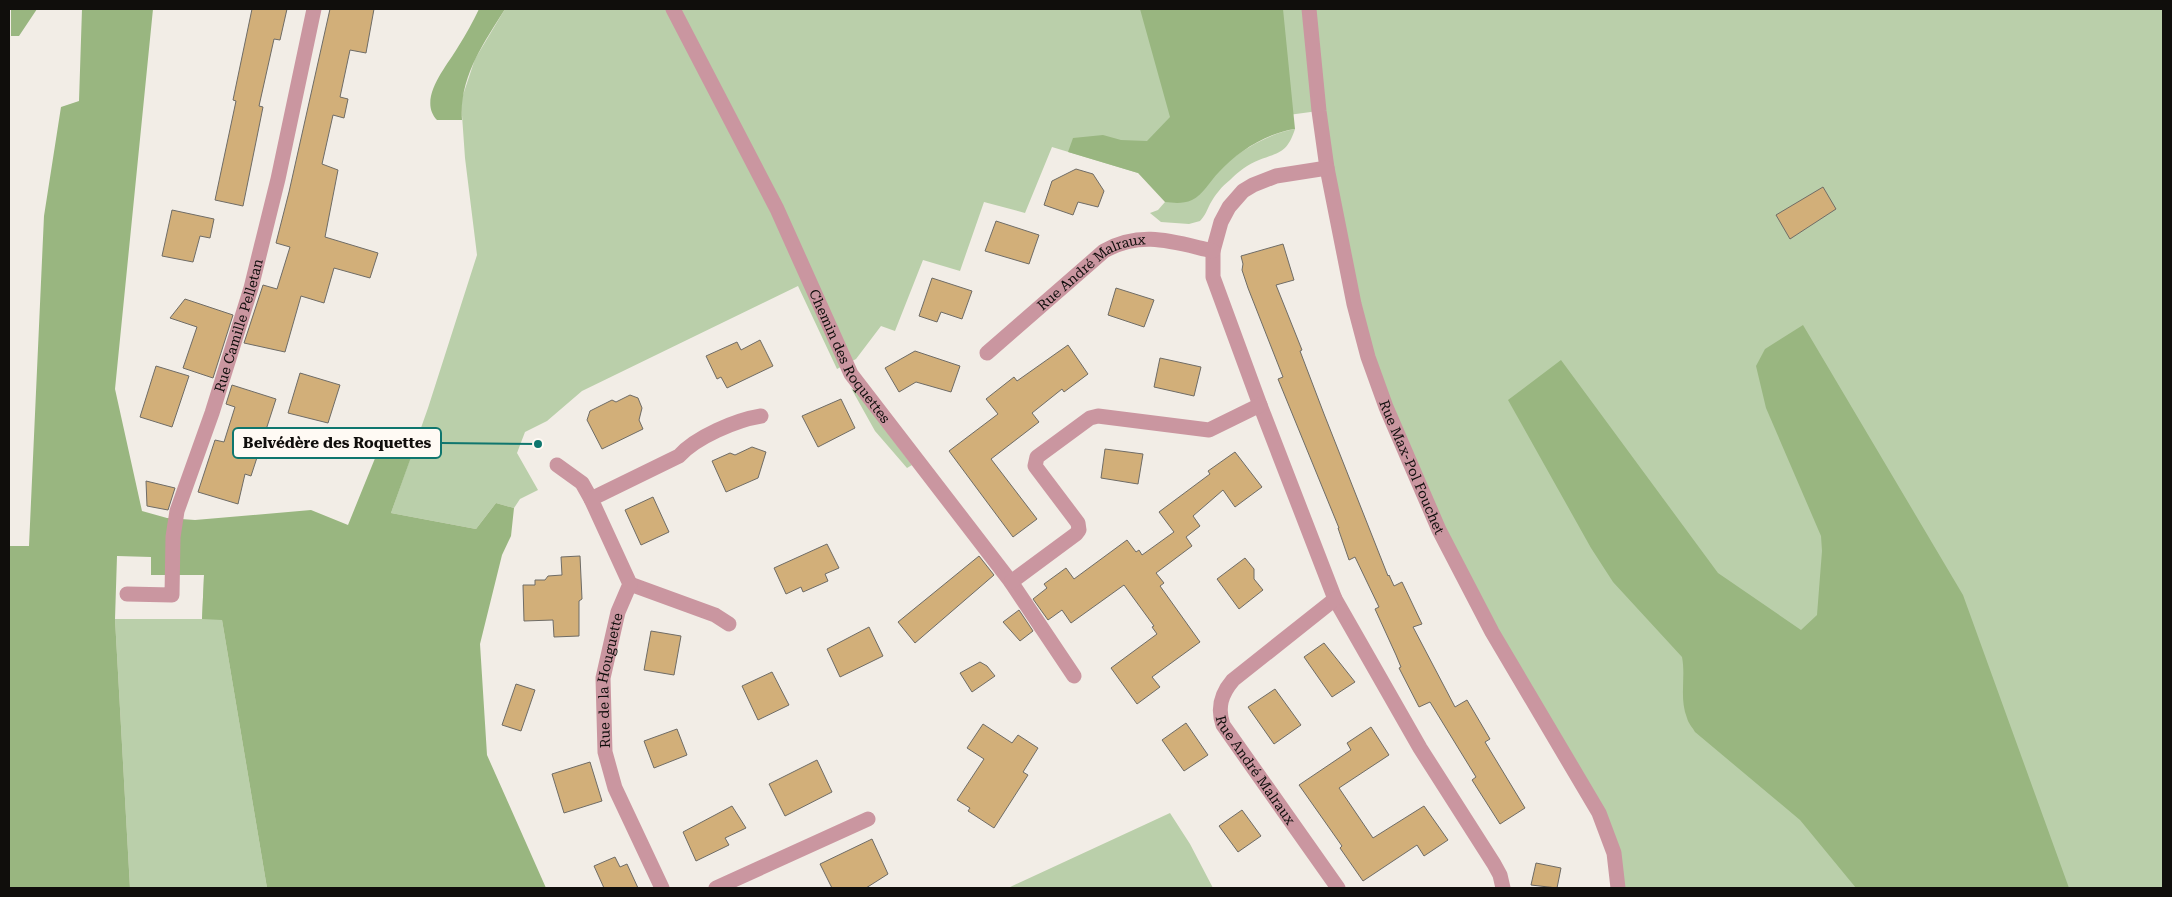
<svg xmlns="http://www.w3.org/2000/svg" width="2172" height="897" viewBox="0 0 2172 897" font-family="'Roboto Serif',serif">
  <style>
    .green { fill: #bacfaa }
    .forest { fill: #99b680 }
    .building { fill: #d2af79; stroke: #6f6c66 }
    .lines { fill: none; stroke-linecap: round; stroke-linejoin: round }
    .street { stroke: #ca96a0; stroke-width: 15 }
    .labels { text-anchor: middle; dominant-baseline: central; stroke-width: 5; stroke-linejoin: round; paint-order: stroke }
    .street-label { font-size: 14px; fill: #100e0c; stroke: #fffaf4 }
    .leader { fill: none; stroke: #0f766e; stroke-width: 2 }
    .callout-dot { fill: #0f766e; stroke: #fffaf4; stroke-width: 2 }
    .callout { fill: #fffaf4; stroke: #0f766e; stroke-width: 2 }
    .callout-label { font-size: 15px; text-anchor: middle; font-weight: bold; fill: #100e0c }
  </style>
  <rect width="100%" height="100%" fill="#f2ede6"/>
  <path class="green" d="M 505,9 L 2163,9 L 2163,888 L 1618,888 L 1614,853 L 1492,632 L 1368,357 L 1318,111 L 1221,124 L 1138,173 L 1052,147 L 1025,213 L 984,202 L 960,271 L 923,260 L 895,331 L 881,326 L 856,359 L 837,369 L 798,286 L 582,391 L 547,421 L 525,432 L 517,453 L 538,490 L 520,499 L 514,508 L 496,503 L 476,529 L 391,513 L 428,408 L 477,255 L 465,158 L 461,101 L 475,59 Z
    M 1295,129 C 1287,153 1280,152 1259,160 C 1248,164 1238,172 1230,180 C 1222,186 1215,195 1210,204 C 1207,210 1205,216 1200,221 L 1189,224 L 1161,222 L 1150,213 L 1158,210 L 1165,202 C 1205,204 1204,181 1229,161 C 1248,146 1272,133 1295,129 Z
    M 851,388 L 856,391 L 912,465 L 907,468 L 875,431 Z
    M 187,528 L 222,620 L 267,888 L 130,888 L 115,619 L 202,619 L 204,575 Z
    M 1170,813 L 1190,844 L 1213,888 L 1008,888 Z"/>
  <path class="forest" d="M 11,9 L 153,9 L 115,389 L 142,511 L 167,518 L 195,520 L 311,510 L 348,525 L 380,446 L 419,435 L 391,513 L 476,529 L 496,503 L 514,508 L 511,536 L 502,555 L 480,644 L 487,755 L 546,888 L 267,888 L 222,620 L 202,619 L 204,575 L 151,575 L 151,557 L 117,556 L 115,619 L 130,888 L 9,888 L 9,546 L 29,546 L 44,216 L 61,107 L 79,101 L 82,9 L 37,9 L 19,36 L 11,36 Z
    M 479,9 L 505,9 C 484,43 459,77 462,120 L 437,120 C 417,99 447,66 458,47 C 466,34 473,22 479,9 Z
    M 1140,9 L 1283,9 L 1295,129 C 1267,133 1238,151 1219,172 C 1210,181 1203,195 1192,200 C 1183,204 1174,203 1165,202 L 1138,173 L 1068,152 L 1073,138 L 1103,135 L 1121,140 L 1147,141 L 1170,117 Z
    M 1803,325 L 1963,595 L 2069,888 L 1856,888 L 1800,820 L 1695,732 C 1693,728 1688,723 1687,718 C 1679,698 1686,677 1682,657 L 1613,582 L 1591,548 L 1508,400 L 1561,360 L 1718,573 L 1801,630 L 1817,615 L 1822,551 L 1821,536 L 1766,408 L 1756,366 L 1765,349 Z"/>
  <path class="building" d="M 252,9 L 287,9 L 280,40 L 274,39 L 259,106 L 263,107 L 243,206 L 215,200 L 236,101 L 233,100 Z
    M 330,9 L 374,9 L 366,53 L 350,50 L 340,97 L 348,99 L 344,118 L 333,115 L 322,164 L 338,170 L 325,237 L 378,253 L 370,278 L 334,268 L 324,303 L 301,296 L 285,352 L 244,343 L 263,285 L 277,289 L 290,247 L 276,243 L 289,192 Z
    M 1076,169 L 1093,174 L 1104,191 L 1098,207 L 1078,202 L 1073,215 L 1044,205 L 1052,181 Z
    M 1823,187 L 1836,209 L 1790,239 L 1776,215 Z
    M 172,210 L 214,219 L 210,238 L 200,236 L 193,262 L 162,256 Z
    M 996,221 L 1039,235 L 1029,264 L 985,251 Z
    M 1283,244 L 1294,280 L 1276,285 L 1302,350 L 1300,351 L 1324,414 L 1388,576 L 1389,575 L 1394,586 L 1402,582 L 1422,624 L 1413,627 L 1455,707 L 1467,700 L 1490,739 L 1485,742 L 1525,808 L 1500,824 L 1472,780 L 1476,777 L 1430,702 L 1419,707 L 1399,668 L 1401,667 L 1396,655 L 1375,609 L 1379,607 L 1355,557 L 1349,560 L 1338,528 L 1339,528 L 1278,379 L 1283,377 L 1248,288 L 1242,270 L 1243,264 L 1241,256 Z
    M 932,278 L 972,291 L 962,319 L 941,312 L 937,322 L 919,316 Z
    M 1116,288 L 1154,300 L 1144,327 L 1108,315 Z
    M 185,299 L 233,315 L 213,378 L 183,368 L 197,327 L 170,318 Z
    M 760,340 L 773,366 L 727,388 L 721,377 L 717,379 L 706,356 L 737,342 L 741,350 Z
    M 1068,345 L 1088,374 L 1064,392 L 1062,389 L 1032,413 L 1039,422 L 991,459 L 1037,519 L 1013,537 L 949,451 L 998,414 L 986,399 L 1014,377 L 1017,381 Z
    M 915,351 L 960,366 L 951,392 L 916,382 L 899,392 L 885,368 Z
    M 1160,358 L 1201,367 L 1194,396 L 1154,387 Z
    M 156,366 L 189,376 L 172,427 L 140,417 Z
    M 300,373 L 340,385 L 328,423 L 288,413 Z
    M 232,385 L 276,399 L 251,476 L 245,474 L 238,504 L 198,492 L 215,440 L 224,442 L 235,407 L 226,404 Z
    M 630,395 L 638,398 L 642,408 L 639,420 L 643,429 L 602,449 L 587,420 L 590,411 L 612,400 L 616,402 Z
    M 841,399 L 855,428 L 818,447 L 802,416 Z
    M 752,447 L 766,452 L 758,478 L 726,492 L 712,461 L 730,453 L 735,455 Z
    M 1105,449 L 1143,454 L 1138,484 L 1101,478 Z
    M 1235,452 L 1262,487 L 1235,507 L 1223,490 L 1193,516 L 1200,526 L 1186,537 L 1192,546 L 1156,573 L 1164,583 L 1160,586 L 1200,642 L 1152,677 L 1160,687 L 1137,704 L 1111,668 L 1157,634 L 1152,627 L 1154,626 L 1124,585 L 1071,623 L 1062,610 L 1048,620 L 1033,599 L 1047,588 L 1044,584 L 1066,568 L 1074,579 L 1127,540 L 1136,552 L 1139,550 L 1142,555 L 1174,532 L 1159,512 L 1210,474 L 1208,471 Z
    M 146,481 L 175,488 L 168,510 L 147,506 Z
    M 653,497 L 669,532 L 641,545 L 625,510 Z
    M 827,544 L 839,568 L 825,574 L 828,581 L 803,592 L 801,587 L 786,594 L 774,568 Z
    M 580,556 L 582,599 L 579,601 L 579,636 L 554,637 L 553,620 L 524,621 L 523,585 L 535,585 L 535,580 L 545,580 L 548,576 L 562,575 L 561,557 Z
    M 979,556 L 994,575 L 915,643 L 898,622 Z
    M 1245,558 L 1254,569 L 1254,579 L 1263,590 L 1239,609 L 1217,579 Z
    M 1019,610 L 1033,631 L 1020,641 L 1003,622 Z
    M 869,627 L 883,656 L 840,677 L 827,649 Z
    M 651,631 L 681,636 L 674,675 L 644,670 Z
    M 1324,643 L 1355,682 L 1332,697 L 1304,657 Z
    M 980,662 L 987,666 L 995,676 L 972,692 L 960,673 Z
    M 772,672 L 789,705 L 758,720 L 742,686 Z
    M 516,684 L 535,690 L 521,731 L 502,725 Z
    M 1275,689 L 1301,725 L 1274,744 L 1248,707 Z
    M 1186,723 L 1208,755 L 1184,771 L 1162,740 Z
    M 983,724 L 1012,743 L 1018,735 L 1038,748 L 1023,772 L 1028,775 L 994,828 L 968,811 L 970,808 L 957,800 L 984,759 L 967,748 Z
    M 1371,727 L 1389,755 L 1339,788 L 1373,838 L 1424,806 L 1448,840 L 1424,856 L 1417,845 L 1363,881 L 1340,848 L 1342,846 L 1299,785 L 1351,750 L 1347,743 Z
    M 677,729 L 687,755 L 654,768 L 644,741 Z
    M 817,760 L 832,792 L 785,816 L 769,784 Z
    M 590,762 L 602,801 L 564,813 L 552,774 Z
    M 732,806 L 746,828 L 725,838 L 729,845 L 696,861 L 683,832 Z
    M 1242,810 L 1261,836 L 1238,852 L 1219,826 Z
    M 872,839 L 888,874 L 866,888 L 832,888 L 820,864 Z
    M 615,857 L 620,867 L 627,864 L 638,888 L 604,888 L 594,866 Z
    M 1536,863 L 1561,868 L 1557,888 L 1531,885 Z"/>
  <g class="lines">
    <g class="street">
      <path id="s1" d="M 673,9 L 777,209 L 851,374 L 1011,582 L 1074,676"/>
      <path id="s2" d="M 1309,9 L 1319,111 L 1327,168 L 1354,304 L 1368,357 L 1386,407 L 1439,530 L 1492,632 L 1599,813 L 1614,853 L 1618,888"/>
      <path d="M 1327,168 L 1276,176 L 1253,185 L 1243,191 L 1229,207 L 1221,222 L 1213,251 L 1213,277 L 1260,405 L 1335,599 L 1420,748 L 1494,864 L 1500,875 L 1503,888"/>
      <path id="s3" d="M 987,353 L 1104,251 C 1142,230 1173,242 1213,251"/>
      <path d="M 557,465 L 582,483 L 591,499"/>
      <path d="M 1011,582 L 1076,534 L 1079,530 L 1078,523 L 1035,466 L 1037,457 L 1090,418 L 1098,416 L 1209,430 L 1260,405"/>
      <path d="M 630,584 L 715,615 L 729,624"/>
      <path id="s4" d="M 127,594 L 172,595 L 173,537 L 177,511 L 212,413 L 251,288 L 278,179 L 314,9"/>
      <path id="s5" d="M 1335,599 L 1233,680 C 1221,694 1217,708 1223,725 L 1338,888"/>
      <path id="s6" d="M 662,888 L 615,788 L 605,752 L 603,678 L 618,612 L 630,584 L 591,499 L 679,456 C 696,437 736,420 761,416"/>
      <path d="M 716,888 L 868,819"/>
    </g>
  </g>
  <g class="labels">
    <g class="street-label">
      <text stroke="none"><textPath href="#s3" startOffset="134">Rue André Malraux</textPath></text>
      <text stroke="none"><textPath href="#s4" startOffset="325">Rue Camille Pelletan</textPath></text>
      <text stroke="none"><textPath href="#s1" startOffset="390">Chemin des Roquettes</textPath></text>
      <text stroke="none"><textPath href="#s2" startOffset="472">Rue Max-Pol Fouchet</textPath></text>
      <text stroke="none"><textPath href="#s6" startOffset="220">Rue de la Houguette</textPath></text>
      <text stroke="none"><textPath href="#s5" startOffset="234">Rue André Malraux</textPath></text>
    </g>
  </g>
  <path class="leader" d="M538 444L441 443"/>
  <circle class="callout-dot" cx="538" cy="444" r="5"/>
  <rect class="callout" x="233" y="428" width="208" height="30" rx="5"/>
  <g class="callout-label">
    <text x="337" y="448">Belvédère des Roquettes</text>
  </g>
  <rect width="2172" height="897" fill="none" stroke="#100e0c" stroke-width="20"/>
</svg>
